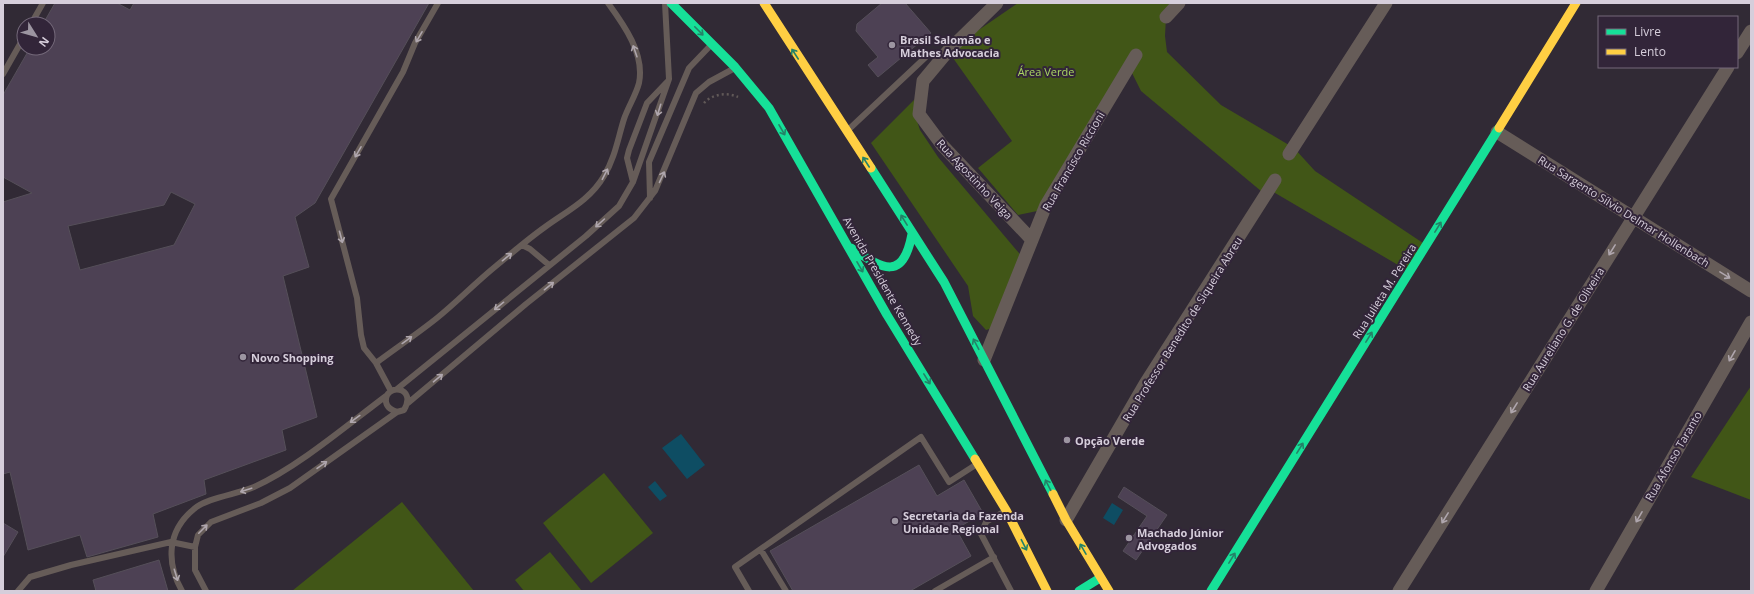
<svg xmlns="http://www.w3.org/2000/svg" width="1754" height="594" viewBox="0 0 1754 594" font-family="'Open Sans',sans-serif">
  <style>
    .green { fill: #415617 }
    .water { fill: #0e4d63 }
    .building { fill: #4d4154; stroke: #554f59; fill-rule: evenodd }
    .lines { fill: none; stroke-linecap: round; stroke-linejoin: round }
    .path { stroke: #615958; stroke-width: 2.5; stroke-dasharray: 2 3; stroke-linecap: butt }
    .lane { stroke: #665c58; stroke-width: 6 }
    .street { stroke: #665c58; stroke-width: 13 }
    .fast { stroke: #16e098; stroke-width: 9 }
    .slow { stroke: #ffcf43; stroke-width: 9 }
    .oneway { stroke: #248268 }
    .oneway2 { stroke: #afa6ad }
    .poi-dot { fill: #9c95a1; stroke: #322539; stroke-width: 1.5 }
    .labels { text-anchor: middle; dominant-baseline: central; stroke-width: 4; stroke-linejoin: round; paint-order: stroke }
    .poi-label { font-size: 11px; font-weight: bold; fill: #d6cedb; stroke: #322539; text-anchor: start }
    .park-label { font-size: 11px; fill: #aad763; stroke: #322539 }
    .street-label { font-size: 11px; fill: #d6cedb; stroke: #322539 }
  </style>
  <rect width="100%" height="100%" fill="#312a35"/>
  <path class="green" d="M 1018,3 L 1179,3 L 1166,17 L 1165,36 L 1167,52 L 1221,105 L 1294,148 L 1315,171 L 1426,245 L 1410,272 L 1270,190 L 1261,191 L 1141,91 L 1127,63 L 1042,210 L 1018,215 L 978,168 L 1012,141 L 948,51 Z
    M 915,99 L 914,112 L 920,130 L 938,157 L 1024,259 L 1010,312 L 999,326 L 986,330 L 973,316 L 968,286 L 871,143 Z
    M 1751,386 L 1751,500 L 1691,477 Z
    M 604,473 L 653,533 L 591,583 L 543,523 Z
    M 402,502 L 474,591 L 292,591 Z
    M 550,552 L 582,591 L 524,591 L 515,580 Z"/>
  <path class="water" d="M 681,434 L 705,465 L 687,479 L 662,448 Z
    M 655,481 L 667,496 L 660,501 L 648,487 Z
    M 1112,503 L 1123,510 L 1114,525 L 1103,518 Z"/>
  <path class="building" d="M 55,3 L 117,3 L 130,10 L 134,3 L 429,3 L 315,203 L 295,217 L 309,267 L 283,276 L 317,417 L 282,430 L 286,450 L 204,480 L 206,494 L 153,514 L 158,537 L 87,557 L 80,535 L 28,550 L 10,472 L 3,474 L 3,202 L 32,193 L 3,177 L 3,95 L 30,48 L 48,48 L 48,24 L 43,24 ZM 171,192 L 195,204 L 174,245 L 80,270 L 68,226 L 164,205 Z
    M 882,3 L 905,3 L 931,33 L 878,77 L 868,65 L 878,57 L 856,31 L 857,24 Z
    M 919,465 L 937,496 L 964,480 L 983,513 L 956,529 L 971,556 L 910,591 L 793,591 L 770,551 Z
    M 1124,487 L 1167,515 L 1136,560 L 1123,551 L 1147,516 L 1118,497 Z
    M 3,523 L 18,532 L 3,557 Z
    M 159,560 L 168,591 L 96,591 L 93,580 Z"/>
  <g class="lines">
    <path class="path" d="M 704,103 C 712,94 727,92 738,97"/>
    <path class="lane" d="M 31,24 L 43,3
      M 3,74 L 24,37
      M 847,131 L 929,54
      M 633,182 L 627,158 L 629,150 L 647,103 L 667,82
      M 650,198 L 649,162 L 689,68 L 711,45
      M 522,245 L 530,249 L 549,265
      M 376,363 C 396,348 417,334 437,318 C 457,302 475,283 496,266 C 512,253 528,239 545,227 C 567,211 590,200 604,176 C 615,158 618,138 624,119 C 628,107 636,95 639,83 C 645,54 624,25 608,3
      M 397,389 L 586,236 L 619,206 L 633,182 L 669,79 L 665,3
      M 391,391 L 376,363 L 364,348 L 361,335 L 357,298 L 331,199 L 403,72 L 415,43 L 438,3
      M 408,403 L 526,304 L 634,218 L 655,191 L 696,93 L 709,82 L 733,69
      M 1005,511 L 986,522 L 981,534 L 1011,591
      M 761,550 L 786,591
      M 18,591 L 30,577 L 71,565 L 171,542 L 195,547
      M 182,591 C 166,562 167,531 194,509 C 206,498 238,494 254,487 C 298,467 346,426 386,396
      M 206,591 L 195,570 L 195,547 L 198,535 L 211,522 L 261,503 L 290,488 L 397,412 L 404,410 C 418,386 384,383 386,402 C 387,408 392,410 397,412
      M 749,591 L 735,567 L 921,437 L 949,482 L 977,464
      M 935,591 L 994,557"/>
    <path class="street" d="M 997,3 L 948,51 L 923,81 L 919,114 L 942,145 L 1032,240
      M 1166,17 L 1179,3
      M 1737,53 L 1751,31
      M 1497,132 L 1751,291
      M 1289,154 L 1386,3
      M 984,360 L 1046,205 L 1136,55
      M 1066,520 L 1145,384 L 1275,180
      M 1399,591 L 1728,67
      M 1596,591 L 1751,322"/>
    <path class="fast" d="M 671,3 L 735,67 L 769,108 L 887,315 L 975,459
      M 871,168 L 944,282 L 1053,494
      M 851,248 C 883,269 903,282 912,234
      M 1079,591 L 1100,578
      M 1211,591 L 1499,128"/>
    <path class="slow" d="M 764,3 L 871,168
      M 1499,128 L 1576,3
      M 975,459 L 1006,510 L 1047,591
      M 1053,494 L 1066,520 L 1109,591"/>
  </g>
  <defs><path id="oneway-shaft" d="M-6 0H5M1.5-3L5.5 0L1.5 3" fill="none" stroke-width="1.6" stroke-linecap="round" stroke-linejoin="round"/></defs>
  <g class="oneway">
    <use href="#oneway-shaft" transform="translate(699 31) rotate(45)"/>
    <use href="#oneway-shaft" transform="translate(795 54) rotate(-123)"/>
    <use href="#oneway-shaft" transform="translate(782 130) rotate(60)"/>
    <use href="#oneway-shaft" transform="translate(866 162) rotate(-123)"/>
    <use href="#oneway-shaft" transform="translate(904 220) rotate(-122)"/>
    <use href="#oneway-shaft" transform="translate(1438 227) rotate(-58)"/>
    <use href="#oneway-shaft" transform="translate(860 267) rotate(60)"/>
    <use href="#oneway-shaft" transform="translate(1369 337) rotate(-58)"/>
    <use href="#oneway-shaft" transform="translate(976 344) rotate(-118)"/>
    <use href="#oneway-shaft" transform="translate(927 379) rotate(58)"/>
    <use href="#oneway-shaft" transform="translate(1300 448) rotate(-58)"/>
    <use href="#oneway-shaft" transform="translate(1048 485) rotate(-117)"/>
    <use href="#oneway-shaft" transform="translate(1024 545) rotate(63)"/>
    <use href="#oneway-shaft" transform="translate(1083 549) rotate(-120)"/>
    <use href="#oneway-shaft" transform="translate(1232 558) rotate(-58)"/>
  </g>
  <g class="oneway2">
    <use href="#oneway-shaft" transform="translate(419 37) rotate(120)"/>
    <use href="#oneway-shaft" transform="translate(635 51) rotate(-109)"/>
    <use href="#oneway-shaft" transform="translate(659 110) rotate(107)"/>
    <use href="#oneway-shaft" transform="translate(358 152) rotate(120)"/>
    <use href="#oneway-shaft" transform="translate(605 174) rotate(-63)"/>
    <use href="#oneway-shaft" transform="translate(662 177) rotate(-65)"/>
    <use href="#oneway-shaft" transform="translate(600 223) rotate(138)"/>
    <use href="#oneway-shaft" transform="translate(341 237) rotate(75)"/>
    <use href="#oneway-shaft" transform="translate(1612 250) rotate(122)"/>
    <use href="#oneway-shaft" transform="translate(507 257) rotate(-39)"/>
    <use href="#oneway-shaft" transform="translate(1725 275) rotate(32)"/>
    <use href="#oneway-shaft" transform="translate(549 286) rotate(-39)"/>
    <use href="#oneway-shaft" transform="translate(499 306) rotate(141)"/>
    <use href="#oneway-shaft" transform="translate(407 340) rotate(-36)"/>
    <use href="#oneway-shaft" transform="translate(1732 356) rotate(120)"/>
    <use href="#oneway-shaft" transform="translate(438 378) rotate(-40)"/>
    <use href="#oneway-shaft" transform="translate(1514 408) rotate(122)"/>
    <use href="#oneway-shaft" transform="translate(355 419) rotate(144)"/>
    <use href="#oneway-shaft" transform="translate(322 465) rotate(-35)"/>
    <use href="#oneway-shaft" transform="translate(246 490) rotate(162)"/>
    <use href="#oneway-shaft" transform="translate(1639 517) rotate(120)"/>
    <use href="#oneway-shaft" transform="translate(1445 518) rotate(122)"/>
    <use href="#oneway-shaft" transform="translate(203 529) rotate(-45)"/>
    <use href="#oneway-shaft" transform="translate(176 575) rotate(73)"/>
  </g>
  <g class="poi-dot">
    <circle cx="892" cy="45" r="4"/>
    <circle cx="243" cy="357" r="4"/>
    <circle cx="1067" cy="440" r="4"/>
    <circle cx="895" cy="521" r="4"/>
    <circle cx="1129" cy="538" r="4"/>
  </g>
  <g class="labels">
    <g class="poi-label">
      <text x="900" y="39">Brasil Salomão e<tspan x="900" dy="13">Mathes Advocacia</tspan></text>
      <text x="251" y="357">Novo Shopping</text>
      <text x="1075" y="440">Opção Verde</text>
      <text x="903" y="515">Secretaria da Fazenda<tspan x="903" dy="13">Unidade Regional</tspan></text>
      <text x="1137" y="532">Machado Júnior<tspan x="1137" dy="13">Advogados</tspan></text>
    </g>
    <g class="park-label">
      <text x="1046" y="71">Área Verde</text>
    </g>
    <g class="street-label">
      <text transform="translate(1073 161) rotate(-60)">Rua Francisco Riccioni</text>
      <text transform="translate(975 179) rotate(47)">Rua Agostinho Veiga</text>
      <text transform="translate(1624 211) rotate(32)">Rua Sargento Sílvio Delmar Hollenbach</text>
      <text transform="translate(883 281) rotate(60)">Avenida Presidente Kennedy</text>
      <text transform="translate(1384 291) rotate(-58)">Rua Julieta M. Pereira</text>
      <text transform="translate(1182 329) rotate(-58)">Rua Professor Benedito de Siqueira Abreu</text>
      <text transform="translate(1563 329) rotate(-58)">Rua Aureliano G. de Oliveira</text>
      <text transform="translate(1673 456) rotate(-60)">Rua Afonso Taranto</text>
    </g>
  </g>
  <rect width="1754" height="594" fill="none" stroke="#d6cedb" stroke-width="8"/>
  <rect x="1598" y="16" width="140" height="52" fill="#322539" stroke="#74697a"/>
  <rect x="1606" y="29" width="20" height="6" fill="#16e098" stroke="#74697a"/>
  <text x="1634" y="36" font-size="12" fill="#d6cedb">Livre</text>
  <rect x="1606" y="49" width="20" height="6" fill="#ffcf43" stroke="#74697a"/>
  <text x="1634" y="56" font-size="12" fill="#d6cedb">Lento</text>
  <g transform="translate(36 36) rotate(127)"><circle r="19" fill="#322539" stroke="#74697a"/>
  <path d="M0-3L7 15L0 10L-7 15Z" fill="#9c95a1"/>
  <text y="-6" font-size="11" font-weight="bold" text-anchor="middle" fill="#d6cedb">N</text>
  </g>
</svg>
